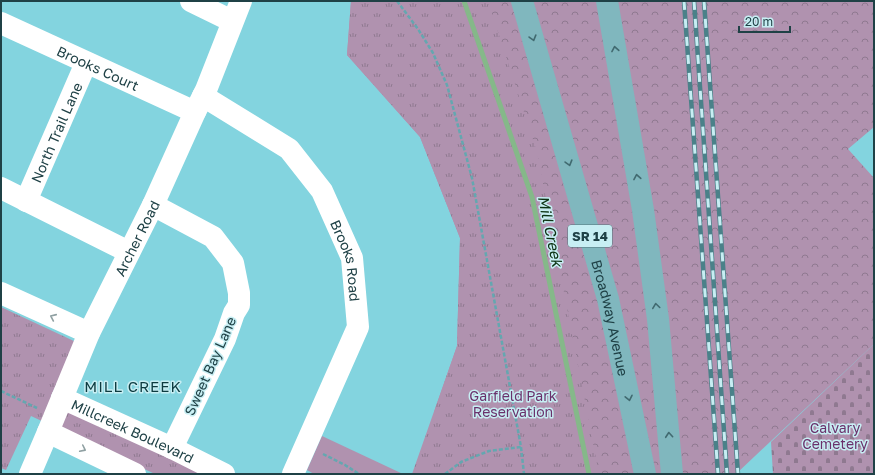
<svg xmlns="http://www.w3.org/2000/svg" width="875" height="475" viewBox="0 0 875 475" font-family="'Golos Text',sans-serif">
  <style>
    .grass { fill: #b092af }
    .forest { fill: url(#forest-crowns) }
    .cemetery { fill: url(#cemetery-stones) }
    .park { fill: url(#park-tufts) }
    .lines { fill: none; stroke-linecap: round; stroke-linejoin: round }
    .stream { stroke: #85b889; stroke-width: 5 }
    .path { stroke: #64a7b0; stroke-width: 2.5; stroke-dasharray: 4 2; stroke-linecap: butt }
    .minor { stroke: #fff; stroke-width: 22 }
    .major { stroke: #80b7be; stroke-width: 22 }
    .rail-casing { stroke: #4a8189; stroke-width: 4.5 }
    .rail { stroke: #c7eef3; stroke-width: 3; stroke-dasharray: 9; stroke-linecap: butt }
    .oneway { stroke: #416a70 }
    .oneway2 { stroke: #8fa0a2 }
    .labels { text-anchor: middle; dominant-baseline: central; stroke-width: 3; stroke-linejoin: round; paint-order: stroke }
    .shield { fill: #c7eef3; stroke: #51757a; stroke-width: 1 }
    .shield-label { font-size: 13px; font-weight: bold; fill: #1f4146 }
    .street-label { font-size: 14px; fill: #1f4146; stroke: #c7eef3 }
    .park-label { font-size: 14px; fill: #6a306b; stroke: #c7eef3 }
    .water-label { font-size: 15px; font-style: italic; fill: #0c3213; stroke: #c7eef3 }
    .neighbourhood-label { font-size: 15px; letter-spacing: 1px; fill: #0d3b40; stroke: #c7eef3 }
  </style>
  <defs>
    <pattern id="forest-crowns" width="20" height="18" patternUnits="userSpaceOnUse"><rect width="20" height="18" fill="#b092af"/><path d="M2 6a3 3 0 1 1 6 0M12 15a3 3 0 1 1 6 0" fill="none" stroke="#8f7990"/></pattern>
    <pattern id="cemetery-stones" width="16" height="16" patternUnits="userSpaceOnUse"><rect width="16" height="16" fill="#b092af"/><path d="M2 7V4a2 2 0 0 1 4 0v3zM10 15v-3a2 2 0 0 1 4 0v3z" fill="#8f7990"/></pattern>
    <pattern id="park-tufts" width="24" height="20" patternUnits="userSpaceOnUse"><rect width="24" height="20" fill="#b092af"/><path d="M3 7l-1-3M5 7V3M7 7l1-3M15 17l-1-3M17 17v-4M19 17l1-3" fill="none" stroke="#8f7990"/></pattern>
  </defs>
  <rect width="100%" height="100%" fill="#83d4df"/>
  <path class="grass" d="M 322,436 L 403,474 L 314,474 L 307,470 Z"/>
  <path class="forest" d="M 351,1 L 874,1 L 874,127 L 848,149 L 874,178 L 874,344 L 736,474 L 524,474 L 434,412 L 457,346 L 460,238 L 420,137 L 347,55 Z"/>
  <path class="cemetery" d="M 874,344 L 874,474 L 773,474 L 771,442 Z"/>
  <path class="park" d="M 351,1 L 488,1 L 537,152 L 599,474 L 412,474 L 457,346 L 460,238 L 420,137 L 347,55 Z
    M 1,307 L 76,342 L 51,396 L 219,474 L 155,474 L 31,416 L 6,470 L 1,468 Z"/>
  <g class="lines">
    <path class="stream" d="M 464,1 L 532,197 L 589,474"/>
    <path class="path" d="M 397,1 L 418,29 L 433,53 L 447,85 L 472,178 L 521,447 L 524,474
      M 1,391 L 37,408
      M 323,454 L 345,465 L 359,474
      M 445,474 L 461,462 L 489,451 L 521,447"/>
    <g class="minor">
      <path d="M 191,1 L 232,21"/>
      <path id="s1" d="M 1,23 C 65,53 130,82 195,112"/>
      <path id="s2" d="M 203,96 L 289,149 L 322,191 L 352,258 L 358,327 L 293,474"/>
      <path d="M 1,188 L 129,252"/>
      <path id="s3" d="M 26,201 L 86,63"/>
      <path d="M 153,205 L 213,237 L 233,263 L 239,293 L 239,305 L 234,313 L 225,339 L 172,448"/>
      <path d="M 1,293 L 89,333"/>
      <path id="s4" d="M 62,398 L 172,448 L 224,474"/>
      <path d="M 48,432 L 135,474"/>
      <path id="s5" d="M 30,474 L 48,432 L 89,333 L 153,205 L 195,112 L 206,90 L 241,1"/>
    </g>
    <g class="major">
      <path id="s6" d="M 522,1 L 608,299 L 645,474"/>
      <path d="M 607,1 L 643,210 L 658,319 L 672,474"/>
    </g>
    <g class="rail-casing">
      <path id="rail" d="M 684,1 L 718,474
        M 694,1 L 727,474
        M 704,1 L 738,474"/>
    </g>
    <use href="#rail" class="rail"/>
  </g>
  <defs><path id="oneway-chevron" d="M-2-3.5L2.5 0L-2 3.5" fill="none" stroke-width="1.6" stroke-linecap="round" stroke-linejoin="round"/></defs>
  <g class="oneway">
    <use href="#oneway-chevron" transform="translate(533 38) rotate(74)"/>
    <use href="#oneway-chevron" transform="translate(615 49) rotate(-100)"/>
    <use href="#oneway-chevron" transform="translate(569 163) rotate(74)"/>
    <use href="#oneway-chevron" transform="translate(637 177) rotate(-100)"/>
    <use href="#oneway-chevron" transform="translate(656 306) rotate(-98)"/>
    <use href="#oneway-chevron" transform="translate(629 398) rotate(78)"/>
    <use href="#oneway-chevron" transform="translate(669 435) rotate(-95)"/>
  </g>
  <g class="oneway2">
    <use href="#oneway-chevron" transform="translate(53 317) rotate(-156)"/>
    <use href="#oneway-chevron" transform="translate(83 449) rotate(26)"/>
  </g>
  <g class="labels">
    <rect class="shield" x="568" y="225" width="44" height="22" rx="3"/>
    <g class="shield-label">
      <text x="590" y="236">SR 14</text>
    </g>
    <g class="street-label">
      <text stroke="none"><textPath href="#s1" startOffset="107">Brooks Court</textPath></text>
      <text stroke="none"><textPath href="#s3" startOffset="75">North Trail Lane</textPath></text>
      <text stroke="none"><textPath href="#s5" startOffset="259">Archer Road</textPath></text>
      <text stroke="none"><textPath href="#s2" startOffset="229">Brooks Road</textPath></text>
      <text stroke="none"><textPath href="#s6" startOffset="329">Broadway Avenue</textPath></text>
      <text transform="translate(210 366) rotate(-66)">Sweet Bay Lane</text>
      <text stroke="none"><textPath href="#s4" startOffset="78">Millcreek Boulevard</textPath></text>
    </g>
    <g class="park-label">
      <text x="513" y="395">Garfield Park<tspan x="513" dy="16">Reservation</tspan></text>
      <text x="835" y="427">Calvary<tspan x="835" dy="16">Cemetery</tspan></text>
    </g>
    <g class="water-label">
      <text transform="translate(551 231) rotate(78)">Mill Creek</text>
    </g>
    <g class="neighbourhood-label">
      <text x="133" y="386">MILL CREEK</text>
    </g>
  </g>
  <rect width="875" height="475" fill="none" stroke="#1f4146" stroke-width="4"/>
  <path d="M739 26v6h51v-6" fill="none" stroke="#1f4146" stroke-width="2"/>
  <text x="745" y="26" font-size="12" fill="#1f4146" stroke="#c7eef3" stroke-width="3" paint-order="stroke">20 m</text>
</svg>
